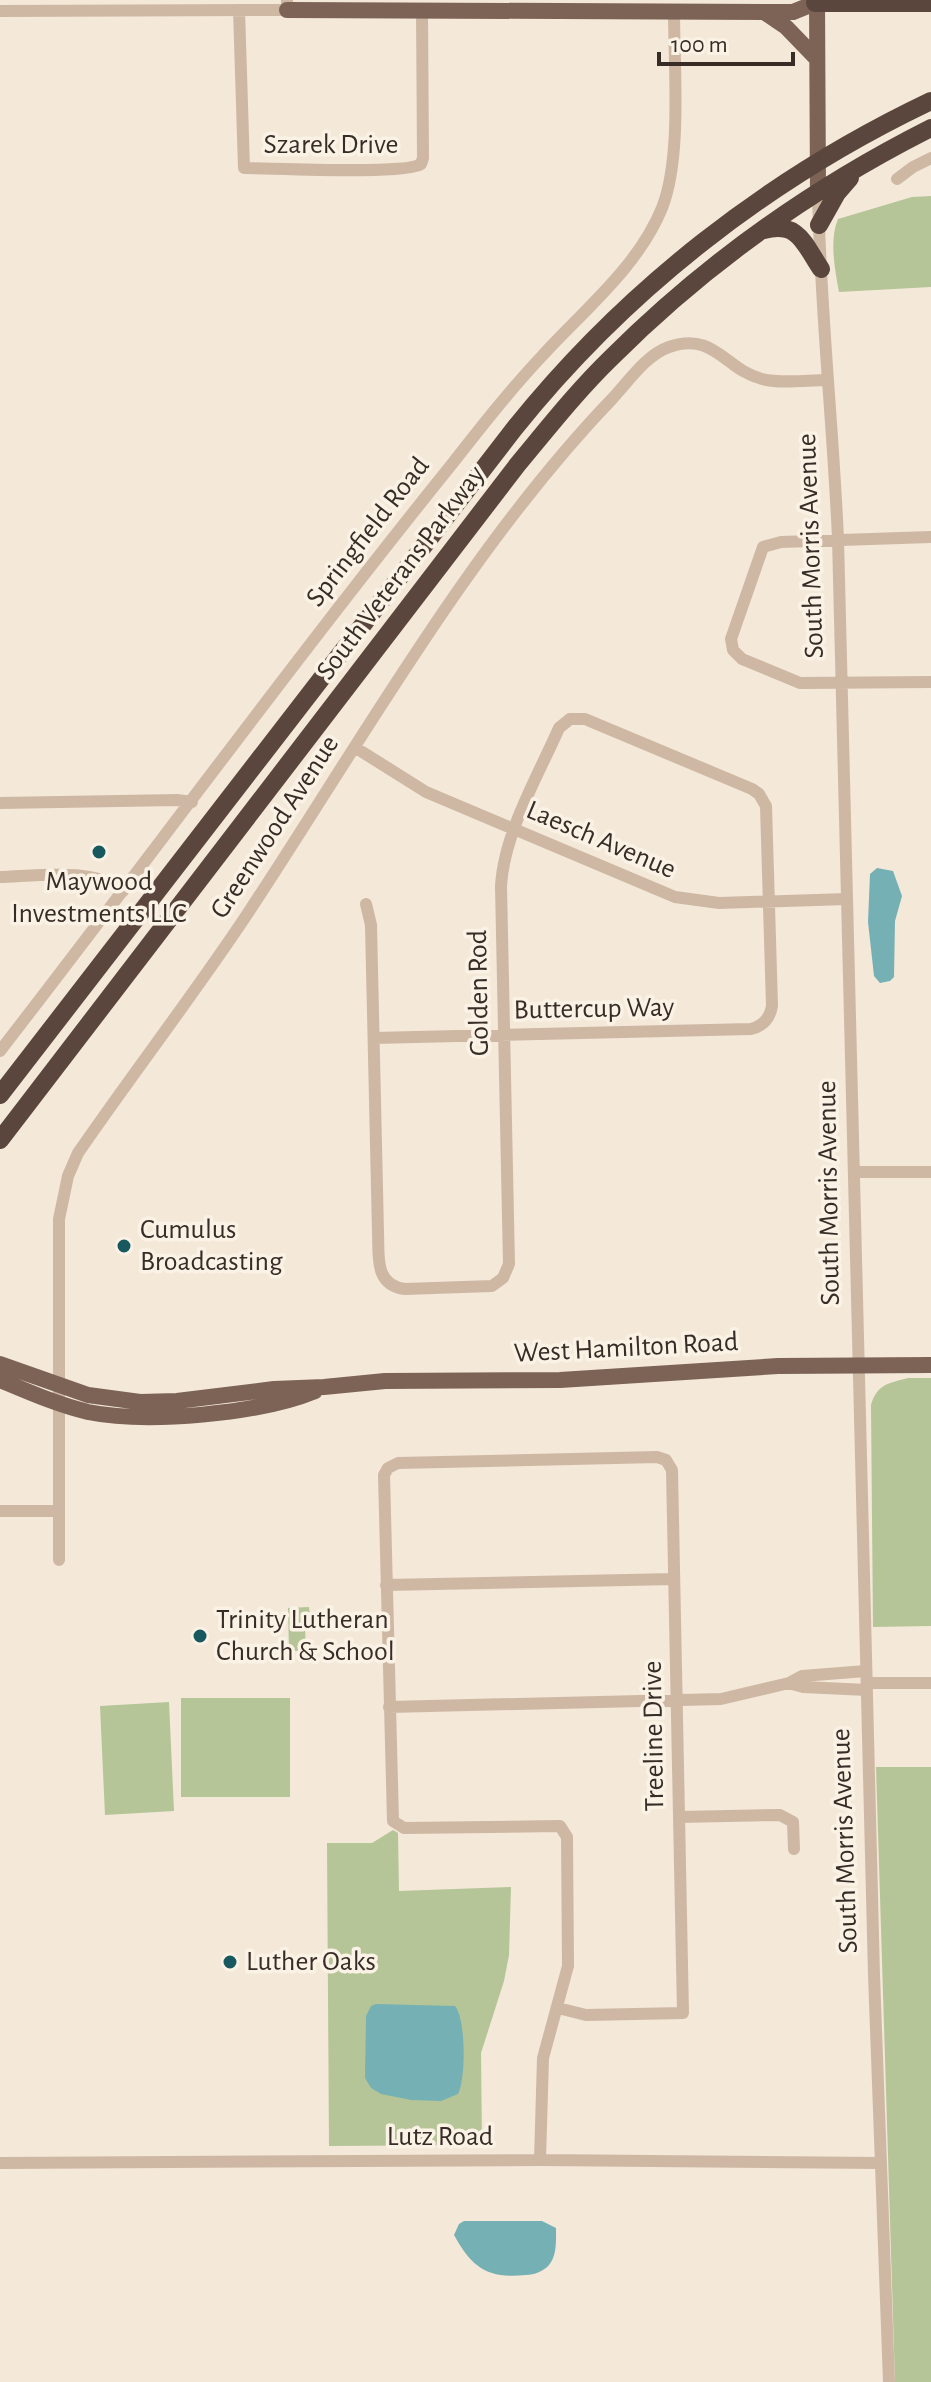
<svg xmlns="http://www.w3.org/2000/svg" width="931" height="2382" viewBox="0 0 931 2382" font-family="'Alegreya Sans',sans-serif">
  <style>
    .green { fill: #b5c598 }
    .water { fill: #75b1b4 }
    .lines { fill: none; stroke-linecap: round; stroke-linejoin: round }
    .minor { stroke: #ceb8a4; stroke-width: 12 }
    .major { stroke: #7c6356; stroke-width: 16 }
    .highway { stroke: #5a463d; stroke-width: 18 }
    .poi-dot { fill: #17595e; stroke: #fbf2e6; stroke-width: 3 }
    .labels { text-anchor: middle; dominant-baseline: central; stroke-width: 7; stroke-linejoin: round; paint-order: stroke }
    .street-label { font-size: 28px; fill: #382c26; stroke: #fbf2e6 }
    .poi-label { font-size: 28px; fill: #382c26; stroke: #fbf2e6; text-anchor: start }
  </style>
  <rect width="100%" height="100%" fill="#f4e8d9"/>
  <path class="green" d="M 931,196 L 931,287 L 839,292 C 835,270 829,240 838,219 L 912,197 Z
    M 908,1378 L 931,1378 L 931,1626 L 873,1627 L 871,1405 C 877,1384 889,1383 908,1378 Z
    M 309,1607 L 311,1626 L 305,1627 L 306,1651 L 289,1651 L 288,1608 Z
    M 181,1698 L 290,1698 L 290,1797 L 181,1797 Z
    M 169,1702 L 174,1811 L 105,1815 L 100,1706 Z
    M 876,1767 L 931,1767 L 931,2382 L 895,2382 Z
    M 393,1830 L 398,1833 L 399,1891 L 511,1887 L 509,1955 L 504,1981 L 481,2053 L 482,2145 L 329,2146 L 327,1843 L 372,1843 Z"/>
  <path class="water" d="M 877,868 L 893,871 L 902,896 L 895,921 L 894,977 L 890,981 L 880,983 L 874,976 L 868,922 L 870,874 Z
    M 376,2004 L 455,2006 C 466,2019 466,2079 458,2094 L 441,2101 L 411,2100 L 381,2094 L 371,2088 L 365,2078 L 366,2016 L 371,2006 Z
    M 464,2221 L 542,2221 L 556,2228 C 556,2240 557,2256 549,2265 C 544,2271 534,2275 526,2275 C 488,2279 472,2268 454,2235 L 459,2224 Z"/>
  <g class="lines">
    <path class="minor" d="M 239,10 L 244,168 C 271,168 407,175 421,164 L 423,158 L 422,11
      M 0,11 L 287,10 L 287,0
      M 897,179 L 913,167 L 931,158
      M 818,191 C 820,308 833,423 838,539 L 874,1975 L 889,2382
      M 931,537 L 781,542 L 763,547 L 731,639 L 733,650 L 742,659 L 800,683 L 931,682
      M 356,748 L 426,792 L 675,897 L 719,903 L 847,899
      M 0,803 L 177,800 L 192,802
      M 0,877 C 35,876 96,867 123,891
      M 366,904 L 371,925 L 378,1232 C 379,1256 374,1285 405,1289 L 492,1286 L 503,1278 L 509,1264 L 501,886 C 504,833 538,776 559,728 L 570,719 L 585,719 L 752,789 L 759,794 L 766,806 L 772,1006 C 770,1018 763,1026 751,1029 L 374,1038
      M 0,1051 C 151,856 297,656 452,464 C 481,427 510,390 542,356 C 584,310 638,267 662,208 C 682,158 674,67 674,11
      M 855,1172 L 931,1172
      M 0,1511 L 59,1511
      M 59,1560 L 59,1219 L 68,1176 L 78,1153 C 133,1073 192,997 246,916 C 360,744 469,548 612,399 C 629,381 646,355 669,347 C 715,331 725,370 762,379 C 783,384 807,380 828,380
      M 386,1585 L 674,1579
      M 789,1683 L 803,1687 L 867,1690
      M 867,1683 L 931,1683
      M 389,1707 L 721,1699 L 789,1683 L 802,1676 L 866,1671
      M 679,1817 L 780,1815 L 793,1822 L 794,1849
      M 540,2160 L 543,2058 L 568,1966 L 567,1837 L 560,1826 L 404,1828 L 393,1821 L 384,1475 L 388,1468 L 398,1463 L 657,1457 L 666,1460 L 672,1470 L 683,2013 L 586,2015 L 558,2008
      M 0,2163 L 540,2160 L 880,2163"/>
    <path class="major" d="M 817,0 L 818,191
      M 287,10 L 793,12 L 815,3
      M 764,12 L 786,27 L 816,58
      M 0,1364 L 88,1395 L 140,1402 L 177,1401 L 274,1389 L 324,1387 L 385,1381 L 560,1380 L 778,1366 L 931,1365
      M 0,1380 C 29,1392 58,1405 88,1412 C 147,1424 259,1414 315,1391"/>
    <path class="highway" d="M 815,3 L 931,3
      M 819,225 L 837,193 L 850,178
      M 764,230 C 799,221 804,244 821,269
      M 0,1095 L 514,429 C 626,289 769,178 931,101
      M 0,1140 L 518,464 C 548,428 577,391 611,358 C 705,264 812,188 931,128"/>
  </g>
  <g class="poi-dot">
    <circle cx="99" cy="852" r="8"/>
    <circle cx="124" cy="1246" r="8"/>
    <circle cx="200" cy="1636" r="8"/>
    <circle cx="230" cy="1962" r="8"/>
  </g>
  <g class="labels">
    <g class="street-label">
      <text x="331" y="145">Szarek Drive</text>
      <text transform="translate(368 532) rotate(-52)">Springfield Road</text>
      <text transform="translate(811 546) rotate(-92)">South Morris Avenue</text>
      <text transform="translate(401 573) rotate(-53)">South Veterans Parkway</text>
      <text transform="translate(275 827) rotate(-57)">Greenwood Avenue</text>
      <text transform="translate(601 840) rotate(23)">Laesch Avenue</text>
      <text transform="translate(479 993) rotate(-91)">Golden Rod</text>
      <text transform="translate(594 1009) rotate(-1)">Buttercup Way</text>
      <text transform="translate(829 1193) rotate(-91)">South Morris Avenue</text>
      <text transform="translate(626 1348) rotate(-3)">West Hamilton Road</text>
      <text transform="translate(654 1736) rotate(-91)">Treeline Drive</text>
      <text transform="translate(845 1841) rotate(-92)">South Morris Avenue</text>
      <text x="440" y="2137">Lutz Road</text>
    </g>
    <g class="poi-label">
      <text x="99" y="882" text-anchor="middle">Maywood<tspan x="99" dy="32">Investments LLC</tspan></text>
      <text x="140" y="1230">Cumulus<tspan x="140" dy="32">Broadcasting</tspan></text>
      <text x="216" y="1620">Trinity Lutheran<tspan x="216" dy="32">Church &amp; School</tspan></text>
      <text x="246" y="1962">Luther Oaks</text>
    </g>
  </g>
  <path d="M659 52v12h134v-12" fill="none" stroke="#382c26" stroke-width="4"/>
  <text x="671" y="52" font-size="24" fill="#382c26" stroke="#fbf2e6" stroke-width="6" paint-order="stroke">100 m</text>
</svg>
